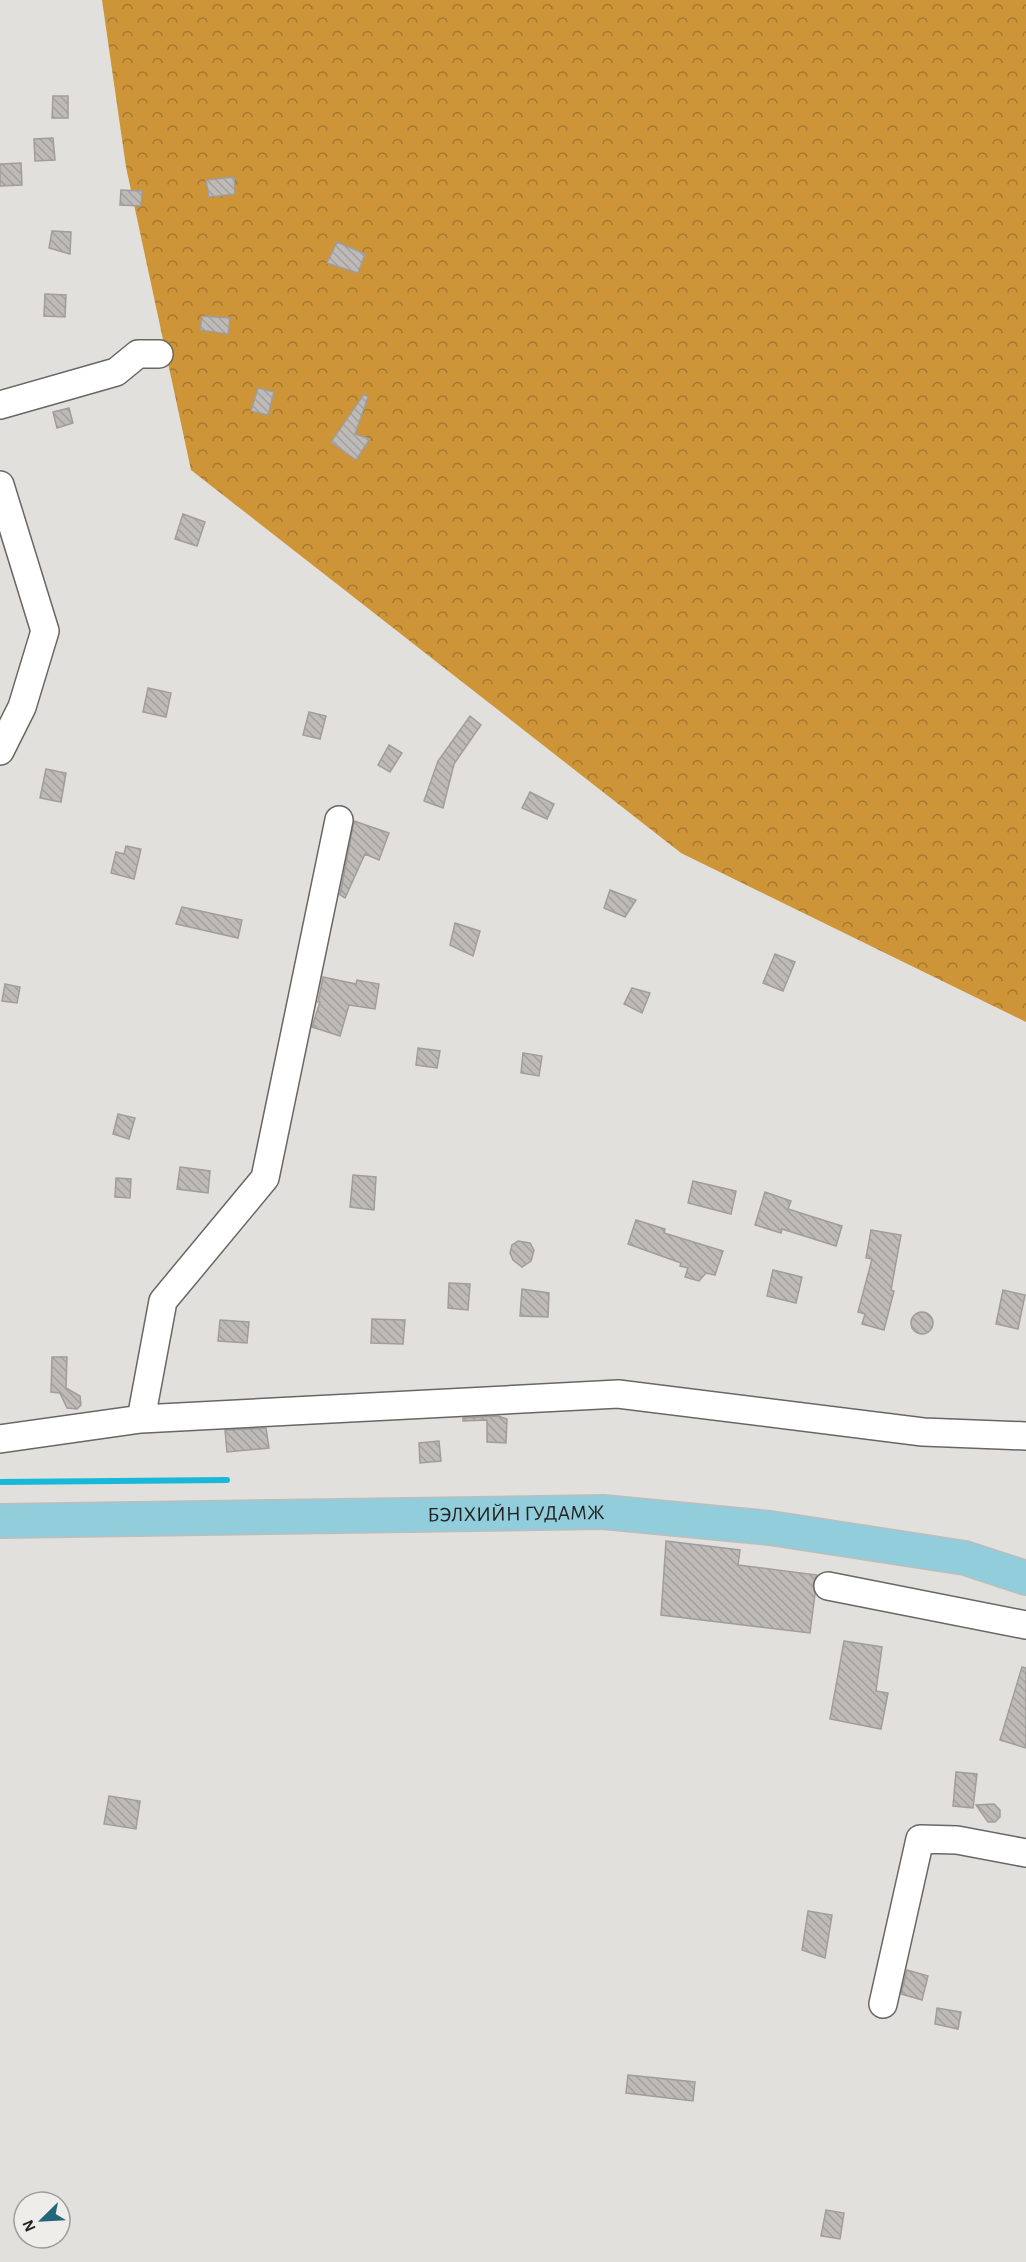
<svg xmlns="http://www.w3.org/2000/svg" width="1026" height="2262" viewBox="0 0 1026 2262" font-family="'Alegreya Sans',sans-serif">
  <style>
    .forest { fill: url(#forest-crowns) }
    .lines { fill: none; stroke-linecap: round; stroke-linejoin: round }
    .stream { stroke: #17b8d9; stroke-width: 6 }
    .building { fill: url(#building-back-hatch); stroke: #a09d9a; stroke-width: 1.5 }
    .minor-casing { stroke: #696663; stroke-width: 30 }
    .major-casing { stroke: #bdbdbc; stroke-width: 36 }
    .minor { stroke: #fff; stroke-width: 27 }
    .major { stroke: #92cddb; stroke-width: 33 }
    .labels { text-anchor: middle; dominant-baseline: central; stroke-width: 4.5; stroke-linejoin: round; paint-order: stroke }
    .street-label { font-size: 21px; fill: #232220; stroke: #efede9 }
  </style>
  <defs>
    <pattern id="forest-crowns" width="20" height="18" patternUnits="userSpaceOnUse" patternTransform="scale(1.5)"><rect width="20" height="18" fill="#cd9438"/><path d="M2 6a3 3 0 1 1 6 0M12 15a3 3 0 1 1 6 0" fill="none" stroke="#a6782f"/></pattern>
    <pattern id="building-back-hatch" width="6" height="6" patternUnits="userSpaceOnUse" patternTransform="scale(1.5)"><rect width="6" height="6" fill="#bdbab7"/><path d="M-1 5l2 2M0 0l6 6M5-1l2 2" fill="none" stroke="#a2a09d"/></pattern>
  </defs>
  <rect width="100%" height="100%" fill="#e2e0dc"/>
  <path class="forest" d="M 102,0 L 1026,0 L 1026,1022 L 681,853 L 191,470 L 126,167 Z"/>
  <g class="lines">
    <path class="stream" d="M 0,1482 L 227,1480"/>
  </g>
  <path class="building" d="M 53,96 L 68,96 L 68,118 L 52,118 Z
    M 53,138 L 55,160 L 35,161 L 34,139 Z
    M 21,163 L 22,185 L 0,186 L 0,164 Z
    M 234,177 L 235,194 L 209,197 L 206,180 Z
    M 121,190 L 142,191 L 141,206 L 120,205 Z
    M 52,231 L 71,232 L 70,254 L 49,248 Z
    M 337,242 L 365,254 L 358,273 L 327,263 Z
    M 45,294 L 66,295 L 65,317 L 44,316 Z
    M 202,316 L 230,318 L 228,334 L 200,330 Z
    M 258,388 L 274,392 L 268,415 L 251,411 Z
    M 364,394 L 368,397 L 355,434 L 370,439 L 356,460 L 331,442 Z
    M 69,408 L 73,423 L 57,428 L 53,412 Z
    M 183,514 L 205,522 L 197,546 L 175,539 Z
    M 148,688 L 171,693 L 166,717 L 143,712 Z
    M 309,712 L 326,716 L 320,739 L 303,735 Z
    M 470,716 L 481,725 L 454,764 L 443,808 L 424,801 L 438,761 Z
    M 389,745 L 402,753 L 390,772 L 378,765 Z
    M 46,769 L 66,773 L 61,802 L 40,798 Z
    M 530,792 L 554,804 L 547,819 L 522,808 Z
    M 354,821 L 389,833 L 379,860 L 365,854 L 345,898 L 340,895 Z
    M 126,846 L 141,849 L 134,879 L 111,873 L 116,852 L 124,854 Z
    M 610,890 L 636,900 L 625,917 L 604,908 Z
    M 182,907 L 242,920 L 238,938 L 176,924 Z
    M 455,923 L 480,931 L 473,956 L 450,945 Z
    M 775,954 L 795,962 L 783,991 L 763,983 Z
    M 323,977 L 356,984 L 357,980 L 379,984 L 375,1009 L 349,1005 L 340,1036 L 312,1027 L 320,1002 L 318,1002 Z
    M 5,984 L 20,987 L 17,1003 L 2,1001 Z
    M 632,988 L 650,993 L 642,1013 L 624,1004 Z
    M 418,1048 L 440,1051 L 437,1068 L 416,1065 Z
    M 523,1053 L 542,1056 L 539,1076 L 521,1073 Z
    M 118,1114 L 135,1118 L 129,1139 L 113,1134 Z
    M 180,1167 L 210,1171 L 208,1193 L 177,1189 Z
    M 353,1175 L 376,1177 L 374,1210 L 350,1207 Z
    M 116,1178 L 131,1179 L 130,1198 L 115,1197 Z
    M 693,1181 L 736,1191 L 731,1214 L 688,1203 Z
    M 765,1192 L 791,1201 L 788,1209 L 842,1226 L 836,1246 L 782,1229 L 781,1233 L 755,1225 Z
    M 636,1220 L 665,1229 L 664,1233 L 723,1251 L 715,1275 L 706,1273 L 699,1281 L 685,1277 L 688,1268 L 680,1266 L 681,1263 L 628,1244 Z
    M 871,1230 L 901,1235 L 891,1290 L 894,1291 L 884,1330 L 862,1324 L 865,1314 L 858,1312 L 872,1259 L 866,1258 Z
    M 518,1241 L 530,1243 L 534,1250 L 531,1261 L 522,1267 L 513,1260 L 510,1253 L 512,1245 Z
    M 773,1270 L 802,1277 L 796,1303 L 767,1296 Z
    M 449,1283 L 470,1284 L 468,1310 L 448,1308 Z
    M 522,1289 L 549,1293 L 548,1317 L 520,1316 Z
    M 1003,1290 L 1025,1295 L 1018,1329 L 996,1324 Z
    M911 1323a11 11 0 1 1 22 0a11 11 0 1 1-22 0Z
    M 372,1319 L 405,1320 L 403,1344 L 371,1343 Z
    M 220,1320 L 249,1322 L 247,1343 L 218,1341 Z
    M 52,1357 L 67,1357 L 66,1388 L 80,1396 L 81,1405 L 77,1409 L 67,1408 L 60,1393 L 51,1392 Z
    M 498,1416 L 507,1419 L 506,1443 L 487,1442 L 487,1420 L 463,1421 L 463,1418 Z
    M 266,1428 L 269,1448 L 227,1452 L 225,1430 Z
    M 439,1441 L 441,1461 L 420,1463 L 419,1443 Z
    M 666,1541 L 740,1550 L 738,1565 L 817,1575 L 813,1584 L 815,1594 L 810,1633 L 661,1615 Z
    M 844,1641 L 882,1647 L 876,1691 L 888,1693 L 881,1729 L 830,1719 Z
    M 1022,1667 L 1026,1668 L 1026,1748 L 1000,1740 Z
    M 956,1772 L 977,1774 L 973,1808 L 953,1806 Z
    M 109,1796 L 140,1801 L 136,1829 L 104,1824 Z
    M 994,1804 L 1000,1810 L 1000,1817 L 995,1822 L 988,1822 L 976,1805 Z
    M 808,1911 L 832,1915 L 825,1958 L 802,1950 Z
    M 907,1970 L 928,1976 L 922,2000 L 901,1994 Z
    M 937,2008 L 961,2012 L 958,2029 L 935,2024 Z
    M 628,2075 L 695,2082 L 693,2101 L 626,2093 Z
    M 826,2210 L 844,2213 L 840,2239 L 821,2236 Z"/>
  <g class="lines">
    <g class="minor-casing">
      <path id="minor" d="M 0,405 L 116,372 L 138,354 L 159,354
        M 0,485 L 45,631 L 22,707 L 0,751
        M 141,1419 L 163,1301 L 265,1178 L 339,820
        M 0,1439 L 141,1419 L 618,1394 L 923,1432 L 1026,1436
        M 828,1586 L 1026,1625
        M 883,2004 L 920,1839 L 957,1840 L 1026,1853"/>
    </g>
    <g class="major-casing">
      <g id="major">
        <path id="s1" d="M 0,1521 L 603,1512 L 770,1528 L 965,1558 L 1026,1578"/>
      </g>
    </g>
    <use href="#minor" class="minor"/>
    <use href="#major" class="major"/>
  </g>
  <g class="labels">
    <g class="street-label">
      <text stroke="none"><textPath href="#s1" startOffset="516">БЭЛХИЙН ГУДАМЖ</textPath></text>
    </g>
  </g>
  <g transform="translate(42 2220) rotate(246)"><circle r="28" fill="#efede9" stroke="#9d9c99" stroke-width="1.5"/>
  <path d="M0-4.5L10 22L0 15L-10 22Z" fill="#236778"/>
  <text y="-9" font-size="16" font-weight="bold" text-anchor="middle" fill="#232220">N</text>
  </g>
</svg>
